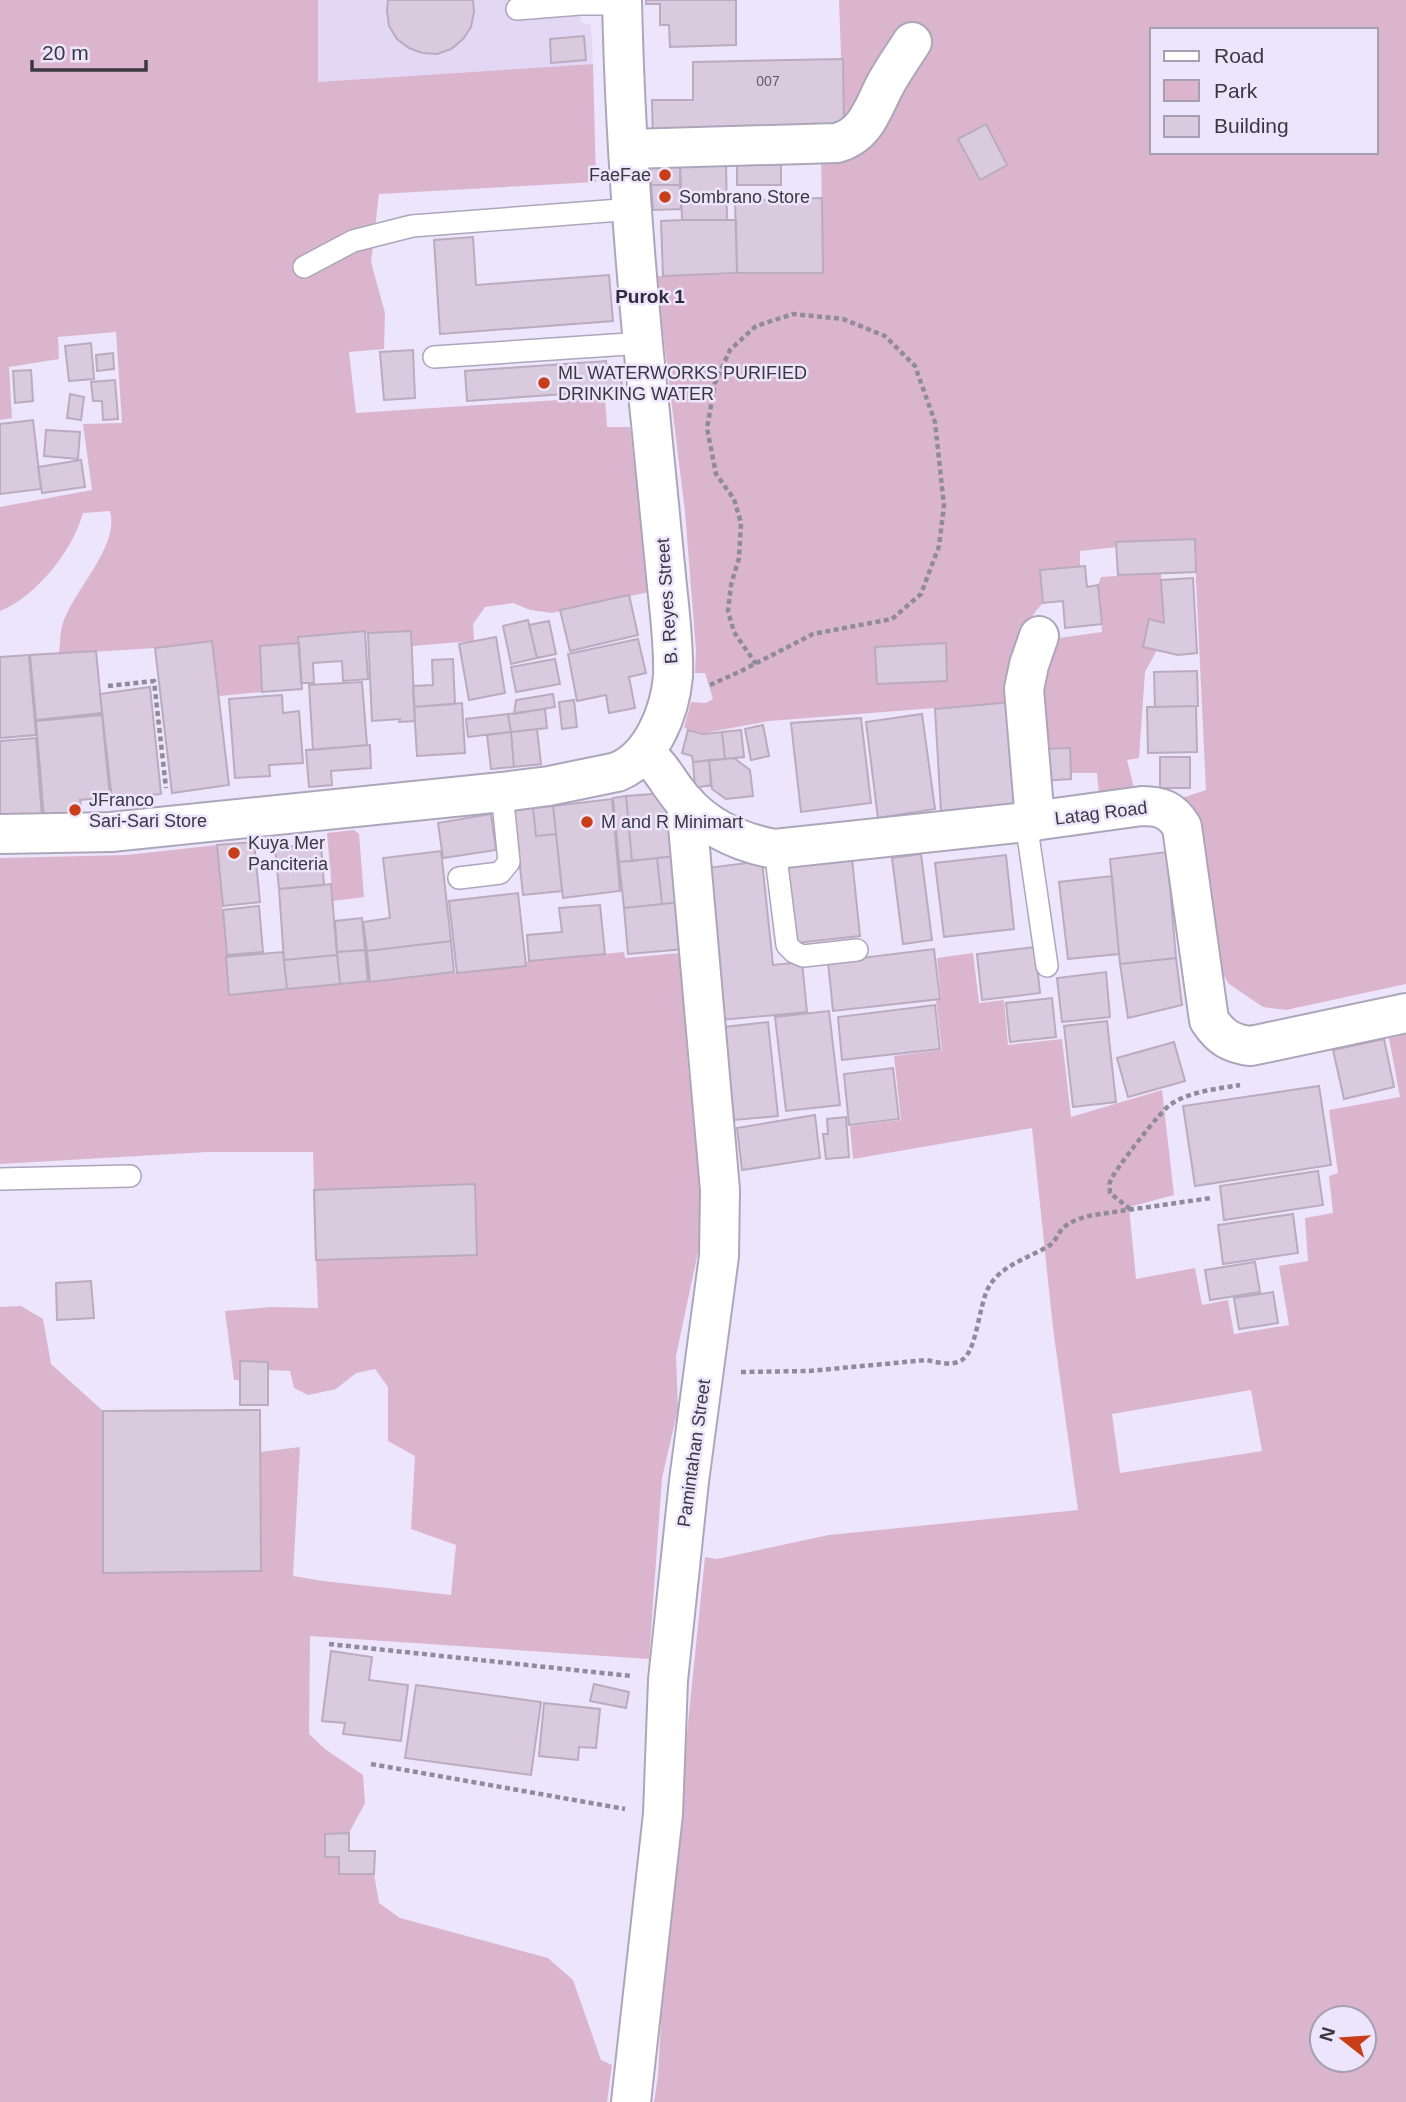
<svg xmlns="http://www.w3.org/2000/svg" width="1406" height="2102" viewBox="0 0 1406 2102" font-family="Arial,sans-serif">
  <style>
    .built { fill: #e2d8f6 }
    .green { fill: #dbb5ce; fill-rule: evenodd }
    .building { fill: #dacade; stroke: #baabbe; stroke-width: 2 }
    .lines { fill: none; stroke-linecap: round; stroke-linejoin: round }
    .lane-casing { stroke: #ada6bb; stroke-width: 24 }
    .street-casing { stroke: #ada6bb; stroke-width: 42 }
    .secondary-casing { stroke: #ada6bb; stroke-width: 42 }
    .path { stroke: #908b9a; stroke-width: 4.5; stroke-dasharray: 5 3.5; stroke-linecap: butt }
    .lane { stroke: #fff; stroke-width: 21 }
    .street { stroke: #fff; stroke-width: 38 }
    .secondary { stroke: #fff; stroke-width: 38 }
    .poi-dot { fill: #c73e18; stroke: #ece5fc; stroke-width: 2.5 }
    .labels { text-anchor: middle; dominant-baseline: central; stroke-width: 5; stroke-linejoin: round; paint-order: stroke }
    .number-label { font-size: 14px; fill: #635c68 }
    .poi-label { font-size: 18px; fill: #3b3840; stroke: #ece5fc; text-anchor: start }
    .street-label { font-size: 18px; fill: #3b3840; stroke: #ece5fc }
    .neighbourhood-label { font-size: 19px; font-weight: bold; fill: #312b3c; stroke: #ece5fc }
  </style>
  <rect width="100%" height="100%" fill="#ece5fc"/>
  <path class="built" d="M 187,0 L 580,0 L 581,22 L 591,25 L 593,64 L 197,90 Z"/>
  <path class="green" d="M 0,0 L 318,0 L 318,82 L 593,64 L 596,182 L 379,194 L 371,262 L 385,313 L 384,349 L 349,352 L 356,413 L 605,397 L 607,427 L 630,427 L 649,592 L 552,613 L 530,610 L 513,603 L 485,607 L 473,624 L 474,641 L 412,646 L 410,631 L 298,637 L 299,643 L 260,646 L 262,692 L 219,696 L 212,641 L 155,648 L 59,654 C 60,645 60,634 62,626 C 72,591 120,547 110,511 L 83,513 C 73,550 36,597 0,611 L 0,507 L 92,490 L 83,424 L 122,423 L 116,332 L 58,337 L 59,359 L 9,367 L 12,418 L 0,420 Z
    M 839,0 L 1406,0 L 1406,984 L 1286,1010 L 1263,1007 L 1229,984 L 1220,969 L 1208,866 L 1200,828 L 1176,800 L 1206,790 L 1194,539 L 1080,551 L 1080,566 L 1040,570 L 1043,603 C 1017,629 1017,667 1012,702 L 769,721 L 704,733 L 684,728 L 691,702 L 706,703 L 713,699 L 705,673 L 695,673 L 696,650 L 685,512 L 656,276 L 823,272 L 821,155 L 844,135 ZM 1152,30 L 1376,30 L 1376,152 L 1152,152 ZM 986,124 L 1007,165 L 980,180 L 958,139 ZM 946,644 L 947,681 L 877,684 L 875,647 Z
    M 1161,573 L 1164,623 L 1149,620 L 1143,647 L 1157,650 L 1145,672 L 1139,758 L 1127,760 L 1134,788 L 1099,795 L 1097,773 L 1071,773 L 1069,748 L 1039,749 L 1033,710 L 1049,646 L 1059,638 L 1102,632 L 1098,585 L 1101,577 Z
    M 354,830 L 359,834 L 364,897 L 333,901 L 327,833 Z
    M 217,845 L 230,995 L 525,966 L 526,962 L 529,961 L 624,952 L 625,958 L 680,953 L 688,1067 L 705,1219 L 676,1356 L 678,1409 L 662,1478 L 649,1659 L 310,1636 L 309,1734 L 325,1749 L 363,1775 L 365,1803 L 349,1833 L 325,1834 L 325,1857 L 339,1857 L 339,1874 L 374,1874 L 379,1903 L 400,1918 L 548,1958 L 573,1980 L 601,2060 L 612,2065 L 607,2102 L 0,2102 L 0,1307 L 21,1306 L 43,1319 L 51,1364 L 103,1411 L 103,1572 L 260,1571 L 260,1452 L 300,1447 L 293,1576 L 323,1581 L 451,1595 L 456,1545 L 411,1529 L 415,1456 L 388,1441 L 388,1387 L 375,1369 L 356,1373 L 336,1389 L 308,1395 L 294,1388 L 290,1371 L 268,1370 L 267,1362 L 240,1362 L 240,1380 L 234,1380 L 225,1311 L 270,1307 L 318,1308 L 316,1260 L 476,1255 L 475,1184 L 314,1190 L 313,1152 L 207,1152 L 0,1164 L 0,858 L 127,855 Z
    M 973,953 L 979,1003 L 1004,1000 L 1008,1045 L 1062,1039 L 1071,1117 L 1162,1090 L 1174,1195 L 1129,1207 L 1136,1279 L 1195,1268 L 1202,1305 L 1228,1300 L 1234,1334 L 1289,1325 L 1279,1266 L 1308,1261 L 1305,1218 L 1333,1213 L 1329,1176 L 1338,1173 L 1329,1110 L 1400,1097 L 1389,1038 L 1406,1034 L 1406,2102 L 654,2102 L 658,2076 L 665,1949 L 705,1557 L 717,1559 L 829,1535 L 1078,1510 L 1053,1328 L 1032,1128 L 853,1159 L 850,1126 L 901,1120 L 894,1056 L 942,1050 L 936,1001 L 941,999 L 937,958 ZM 1251,1390 L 1262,1451 L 1120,1473 L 1112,1414 ZM 1322,2018 L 1364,2018 L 1364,2060 L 1322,2060 Z"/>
  <path class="building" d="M 388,0 L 473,0 L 474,12 L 471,27 L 463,39 L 451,49 L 437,54 L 422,53 L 409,48 L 397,39 L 389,26 L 387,11 Z
    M 646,0 L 736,0 L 736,45 L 670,47 L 669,25 L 660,25 L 660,4 L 646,4 Z
    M 584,36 L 586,60 L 551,63 L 550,39 Z
    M 843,59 L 844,135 L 653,139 L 652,100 L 693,100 L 693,62 Z
    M 986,124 L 1007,165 L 980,180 L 958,139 Z
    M 737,160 L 781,160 L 781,185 L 737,185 Z
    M 680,161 L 726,161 L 727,220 L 682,220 Z
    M 680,161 L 680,185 L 651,185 L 650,163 Z
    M 651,185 L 680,185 L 681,209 L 653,210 Z
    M 822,198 L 823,273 L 737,273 L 735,201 Z
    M 682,220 L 736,220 L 737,273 L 663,276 L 661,221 Z
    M 473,237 L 476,285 L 609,275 L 613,321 L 440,334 L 434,240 Z
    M 91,343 L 94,379 L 69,381 L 65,346 Z
    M 413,350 L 415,398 L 384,400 L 380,352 Z
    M 113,353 L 114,369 L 97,371 L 96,355 Z
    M 606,361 L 607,371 L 621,370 L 622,390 L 467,401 L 465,371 Z
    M 31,370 L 33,401 L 15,403 L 13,371 Z
    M 115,380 L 118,419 L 103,420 L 102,401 L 93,401 L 91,382 Z
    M 70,394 L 84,397 L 81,420 L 67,418 Z
    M 33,420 L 41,489 L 0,494 L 0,424 Z
    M 46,430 L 80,432 L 78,459 L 44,456 Z
    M 81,460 L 85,487 L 42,493 L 38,467 Z
    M 1195,539 L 1196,572 L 1118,575 L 1116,542 Z
    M 1085,566 L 1087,587 L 1098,585 L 1102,624 L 1065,628 L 1063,601 L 1043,603 L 1040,570 Z
    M 1193,578 L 1197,653 L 1178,655 L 1143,647 L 1149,619 L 1164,623 L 1161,580 Z
    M 629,595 L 638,635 L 570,651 L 560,610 Z
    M 528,620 L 537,658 L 511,664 L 503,626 Z
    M 549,621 L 556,654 L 537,658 L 529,625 Z
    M 365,631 L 368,679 L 343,681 L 342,661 L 313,663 L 314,683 L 301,683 L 298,637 Z
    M 411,631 L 415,721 L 399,722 L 400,719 L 372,721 L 368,633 Z
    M 496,637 L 505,693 L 469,700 L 459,644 Z
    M 638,639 L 646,673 L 629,677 L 635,708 L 609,713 L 606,695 L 577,701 L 568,654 Z
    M 212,641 L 229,785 L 172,793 L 155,648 Z
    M 299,643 L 302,689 L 262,692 L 260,646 Z
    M 946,643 L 947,681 L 877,684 L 875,647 Z
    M 96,651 L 102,713 L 36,720 L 30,655 Z
    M 29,655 L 36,735 L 0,738 L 0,657 Z
    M 453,659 L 455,704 L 414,707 L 413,686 L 433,685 L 432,660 Z
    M 555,659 L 560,684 L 516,692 L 511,667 Z
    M 1197,671 L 1198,706 L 1155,707 L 1154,672 Z
    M 362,682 L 367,745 L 313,750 L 309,685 Z
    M 150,687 L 161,794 L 112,800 L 100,694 Z
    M 553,694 L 555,707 L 514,714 L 516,700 Z
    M 282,695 L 283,713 L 299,711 L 303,763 L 269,765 L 270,776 L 235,778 L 229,699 Z
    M 574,700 L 577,727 L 562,729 L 559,702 Z
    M 1012,702 L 1018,804 L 941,811 L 935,709 Z
    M 462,703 L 465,753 L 417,756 L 414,707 Z
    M 1196,706 L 1197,752 L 1148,753 L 1147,707 Z
    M 545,709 L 547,728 L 511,732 L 508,714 Z
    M 508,714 L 511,732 L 468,737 L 466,719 Z
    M 922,714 L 935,809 L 878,818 L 866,722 Z
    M 102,715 L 110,797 L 80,800 L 82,814 L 44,818 L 36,721 Z
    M 861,718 L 871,803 L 801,812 L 791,723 Z
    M 763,725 L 769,756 L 751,760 L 745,729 Z
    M 537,729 L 541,764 L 514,767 L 511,732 Z
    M 688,730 L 703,734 L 722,732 L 725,759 L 693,762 L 692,756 L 682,753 Z
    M 741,730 L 744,757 L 725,759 L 722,732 Z
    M 511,732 L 514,767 L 491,769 L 487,735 Z
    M 36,738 L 42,817 L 0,820 L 0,741 Z
    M 370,745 L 371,768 L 331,771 L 332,785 L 309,787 L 306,750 Z
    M 1070,748 L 1071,779 L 1041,781 L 1039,749 Z
    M 1160,757 L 1190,757 L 1190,788 L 1160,788 Z
    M 734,758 L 750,770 L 753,796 L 726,799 L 712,789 L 709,760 Z
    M 709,760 L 711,785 L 695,788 L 693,762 Z
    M 653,794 L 672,809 L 676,856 L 632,861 L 626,796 Z
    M 626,796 L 632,861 L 619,862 L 613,798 Z
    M 612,799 L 620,891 L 563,898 L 553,806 Z
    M 553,806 L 556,834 L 536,836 L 533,808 Z
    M 533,808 L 536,836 L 556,834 L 562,891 L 523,895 L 514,810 Z
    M 491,814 L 496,850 L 443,858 L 438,823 Z
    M 254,842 L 260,902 L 223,906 L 217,845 Z
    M 321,844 L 324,885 L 279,889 L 275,848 Z
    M 441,851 L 451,941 L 367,951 L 363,922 L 390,918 L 383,858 Z
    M 1167,852 L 1176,958 L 1120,964 L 1110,859 Z
    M 921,854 L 932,940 L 903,944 L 892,858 Z
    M 1006,855 L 1014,929 L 944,937 L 935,863 Z
    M 676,856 L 681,902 L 662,904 L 657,858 Z
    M 657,858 L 662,904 L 624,908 L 619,862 Z
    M 852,859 L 860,936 L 797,943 L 788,866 Z
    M 762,861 L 773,965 L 802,962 L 807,1012 L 720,1020 L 707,868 Z
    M 1112,876 L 1119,954 L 1068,959 L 1059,882 Z
    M 331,884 L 337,955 L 284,960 L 279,889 Z
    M 518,893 L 526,966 L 457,973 L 449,901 Z
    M 681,902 L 685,949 L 628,954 L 624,908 Z
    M 600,905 L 605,954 L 529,961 L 527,935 L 562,932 L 559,908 Z
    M 259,906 L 263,952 L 227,955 L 223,910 Z
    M 362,918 L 365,950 L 337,952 L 335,921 Z
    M 451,941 L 454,972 L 370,982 L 367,951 Z
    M 1035,947 L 1040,993 L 982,1000 L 977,954 Z
    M 934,949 L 940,999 L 833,1011 L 828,962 Z
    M 365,950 L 368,981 L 340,984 L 337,952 Z
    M 283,952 L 287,989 L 229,995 L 226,957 Z
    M 337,955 L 340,984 L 287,989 L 284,960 Z
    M 1176,958 L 1182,1005 L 1128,1018 L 1120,964 Z
    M 1106,972 L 1110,1017 L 1062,1022 L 1057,978 Z
    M 1052,998 L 1056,1037 L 1010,1042 L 1006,1003 Z
    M 935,1005 L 940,1049 L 842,1060 L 838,1017 Z
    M 829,1011 L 840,1105 L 786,1111 L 775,1017 Z
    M 1107,1021 L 1116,1102 L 1073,1107 L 1064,1026 Z
    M 768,1022 L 778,1116 L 734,1120 L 724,1027 Z
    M 1384,1039 L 1394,1087 L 1344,1099 L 1333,1050 Z
    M 1174,1042 L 1185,1081 L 1128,1097 L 1117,1058 Z
    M 893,1068 L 899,1119 L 849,1125 L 844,1074 Z
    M 1319,1086 L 1331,1165 L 1195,1186 L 1183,1106 Z
    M 815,1115 L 820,1158 L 742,1170 L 737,1128 Z
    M 846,1117 L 849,1157 L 826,1159 L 823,1134 L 828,1134 L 827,1119 Z
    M 1318,1171 L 1323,1205 L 1224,1220 L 1220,1186 Z
    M 475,1184 L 477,1255 L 316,1260 L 314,1190 Z
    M 1293,1214 L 1298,1253 L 1223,1264 L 1218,1225 Z
    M 1255,1262 L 1260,1292 L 1210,1300 L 1205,1270 Z
    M 91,1281 L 94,1318 L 57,1320 L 56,1283 Z
    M 1273,1292 L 1278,1323 L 1239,1329 L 1234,1298 Z
    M 240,1361 L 268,1362 L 268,1405 L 240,1405 Z
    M 260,1410 L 261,1571 L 103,1573 L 103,1411 Z
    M 331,1651 L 372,1657 L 369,1680 L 408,1685 L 401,1741 L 343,1734 L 345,1723 L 322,1721 Z
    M 594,1684 L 629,1692 L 626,1708 L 590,1701 Z
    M 416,1685 L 541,1702 L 531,1775 L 405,1758 Z
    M 544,1703 L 600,1709 L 596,1748 L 579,1747 L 578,1760 L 539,1756 Z
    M 349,1833 L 349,1851 L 375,1851 L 374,1874 L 339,1874 L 339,1857 L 325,1857 L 325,1834 Z"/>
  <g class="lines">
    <g class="lane-casing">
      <path id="lane" d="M 517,9 L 580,4 L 622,4
        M 304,267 L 353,241 L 412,226 L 633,209
        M 434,357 L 643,343
        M 1026,822 L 1047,966
        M 775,849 L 787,945 L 794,952 L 803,956 L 857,950
        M 459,878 L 500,873 L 509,862 L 502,792
        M 0,1179 L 130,1176"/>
    </g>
    <g class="street-casing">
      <path id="street" d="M 629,149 L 837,143 C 866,135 872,110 885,85 C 893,70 903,56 912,42
        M 1035,821 L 1024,689 L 1029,665 L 1039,636
        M 631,2102 L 663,1814 L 668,1680 L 689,1481 L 719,1256 L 720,1190 L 686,803"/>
    </g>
    <g class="secondary-casing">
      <path id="secondary" d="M 643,754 C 659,763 665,777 675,790 C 699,824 736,842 775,849 L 1026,822 L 1142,806 C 1161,806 1172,810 1182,827 L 1209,1020 C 1220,1037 1231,1044 1251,1046 L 1406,1013
        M 0,834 L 111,832 L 502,792 L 549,786 L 617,772 C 652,758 670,712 673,676 C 674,646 670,615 667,586 C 662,532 656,477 651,423 C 636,283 625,141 622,0"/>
    </g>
    <path class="path" d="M 710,685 L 741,671 L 813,634 L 892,619 L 921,594 L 939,546 L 944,506 L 935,422 L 915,366 L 885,336 L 843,319 L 793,314 L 756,326 L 730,350 L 715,383 L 707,428 L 716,474 L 734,499 L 741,523 L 739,558 L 731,585 L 728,611 L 734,632 L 756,664
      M 108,686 L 154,681 L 166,788
      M 1130,1209 L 1110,1193 C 1110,1189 1109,1185 1110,1182 C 1112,1173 1162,1109 1171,1104 C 1191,1091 1217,1089 1240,1085
      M 741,1372 L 809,1371 L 927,1360 C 940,1363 958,1368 967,1355 C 976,1343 980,1308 986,1293 C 996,1266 1028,1259 1050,1245 C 1056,1241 1058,1233 1063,1228 C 1071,1221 1083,1217 1093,1215 L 1211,1198
      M 329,1644 L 631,1676
      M 371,1764 L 625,1809"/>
    <use href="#lane" class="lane"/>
    <use href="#street" class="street"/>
    <use href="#secondary" class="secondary"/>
  </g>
  <g class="poi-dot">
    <circle cx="665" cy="175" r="7"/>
    <circle cx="665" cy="197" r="7"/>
    <circle cx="544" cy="383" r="7"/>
    <circle cx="75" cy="810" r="7"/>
    <circle cx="587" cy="822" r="7"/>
    <circle cx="234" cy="853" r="7"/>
  </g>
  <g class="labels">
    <g class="number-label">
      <text x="768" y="81">007</text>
    </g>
    <g class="poi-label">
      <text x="651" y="175" text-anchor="end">FaeFae</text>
      <text x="679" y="197">Sombrano Store</text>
      <text x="558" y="373">ML WATERWORKS PURIFIED<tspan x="558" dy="21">DRINKING WATER</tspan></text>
      <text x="89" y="800">JFranco<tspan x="89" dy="21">Sari-Sari Store</tspan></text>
      <text x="601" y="822">M and R Minimart</text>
      <text x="248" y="843">Kuya Mer<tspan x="248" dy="21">Panciteria</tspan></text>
    </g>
    <g class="street-label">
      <text transform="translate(667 601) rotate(-94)">B. Reyes Street</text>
      <text transform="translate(1101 813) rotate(-7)">Latag Road</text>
      <text transform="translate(694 1453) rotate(-82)">Pamintahan Street</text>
    </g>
    <g class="neighbourhood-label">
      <text x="650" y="296">Purok 1</text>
    </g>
  </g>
  <rect x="1150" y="28" width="228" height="126" fill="#ece5fc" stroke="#a5a0b1" stroke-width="2"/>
  <rect x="1164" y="51" width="35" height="10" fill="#ffffff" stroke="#a5a0b1" stroke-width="2"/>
  <text x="1214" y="63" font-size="21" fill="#3b3840">Road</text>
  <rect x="1164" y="80" width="35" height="21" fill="#dbb5ce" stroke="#a5a0b1" stroke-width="2"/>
  <text x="1214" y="98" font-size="21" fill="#3b3840">Park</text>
  <rect x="1164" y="116" width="35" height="21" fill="#dacade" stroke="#a5a0b1" stroke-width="2"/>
  <text x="1214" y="133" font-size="21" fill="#3b3840">Building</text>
  <g transform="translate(1343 2039) rotate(287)"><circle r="33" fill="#ece5fc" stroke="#a5a0b1" stroke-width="2"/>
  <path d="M0-5L12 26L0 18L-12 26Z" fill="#c73e18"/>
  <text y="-10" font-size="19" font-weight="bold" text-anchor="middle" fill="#3b3840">N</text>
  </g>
  <path d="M32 60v10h114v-10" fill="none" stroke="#3b3840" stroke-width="3.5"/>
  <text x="42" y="60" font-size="21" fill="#3b3840" stroke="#ece5fc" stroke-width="5" paint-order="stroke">20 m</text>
</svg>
